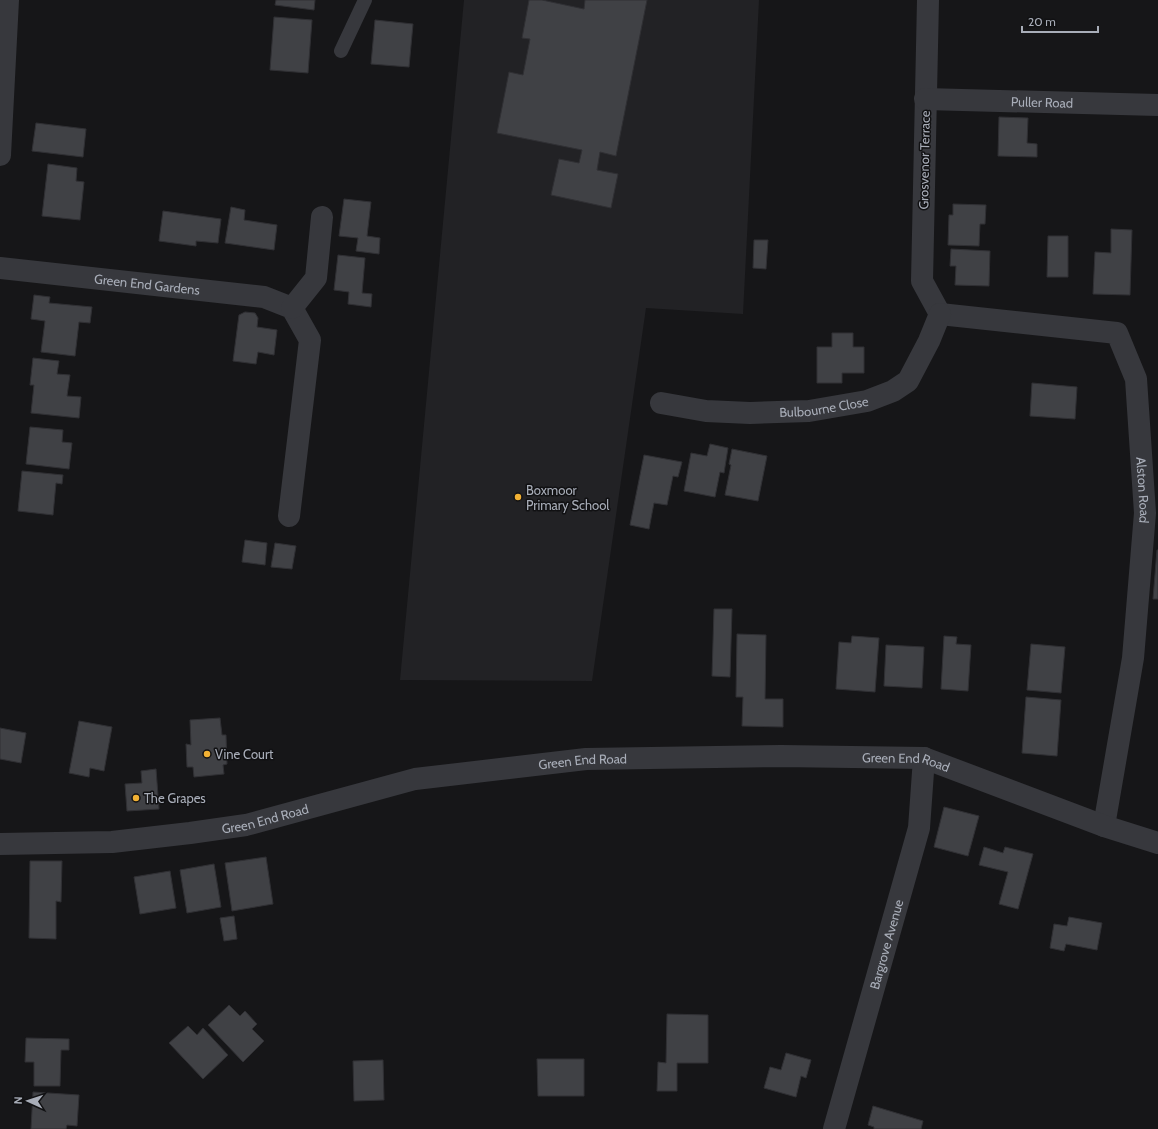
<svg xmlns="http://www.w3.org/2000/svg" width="1158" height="1129" viewBox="0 0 1158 1129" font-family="Cabin,sans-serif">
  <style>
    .built { fill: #222225 }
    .building { fill: #404145; stroke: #303034 }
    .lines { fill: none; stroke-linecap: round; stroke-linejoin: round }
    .service { stroke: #37383d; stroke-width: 14 }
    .minor { stroke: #37383d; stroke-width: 22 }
    .poi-dot { fill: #f2b134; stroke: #111113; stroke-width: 1.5 }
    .labels { text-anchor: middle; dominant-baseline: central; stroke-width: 3; stroke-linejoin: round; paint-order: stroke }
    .street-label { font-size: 13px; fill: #a8adb8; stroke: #111113 }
    .poi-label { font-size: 13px; fill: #a8adb8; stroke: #111113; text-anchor: start }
  </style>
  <rect width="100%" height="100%" fill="#161618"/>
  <path class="built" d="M 464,0 L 759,0 L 743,314 L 646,308 L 592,681 L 400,680 Z"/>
  <path class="building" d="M 276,0 L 315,0 L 314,10 L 275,5 Z
    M 529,0 L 542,0 L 584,9 L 585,0 L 647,0 L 616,156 L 600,152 L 597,170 L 618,174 L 611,208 L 551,195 L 559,159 L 579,163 L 582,150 L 497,133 L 509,72 L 523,75 L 530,39 L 522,38 Z
    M 274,17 L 312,20 L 308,73 L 270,70 Z
    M 375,20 L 413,24 L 409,67 L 371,64 Z
    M 999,117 L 1028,118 L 1027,143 L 1037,144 L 1037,157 L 998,156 Z
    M 36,123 L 86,129 L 83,157 L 32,151 Z
    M 48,164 L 77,168 L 76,181 L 84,182 L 80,220 L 42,216 Z
    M 344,199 L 371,202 L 367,236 L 380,238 L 379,254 L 356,251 L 358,238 L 339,236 Z
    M 953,204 L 986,205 L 985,224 L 980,224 L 979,246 L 948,245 L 949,215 L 953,215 Z
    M 231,207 L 245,210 L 244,220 L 277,225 L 274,250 L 225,243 Z
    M 163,211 L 221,219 L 218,243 L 196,241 L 196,246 L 159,241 Z
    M 1111,229 L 1132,230 L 1130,295 L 1093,294 L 1095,252 L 1111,253 Z
    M 1048,236 L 1068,236 L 1068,277 L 1047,277 Z
    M 754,240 L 768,240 L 766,269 L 753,268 Z
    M 951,249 L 990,251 L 989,286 L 955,285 L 956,266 L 950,266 Z
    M 338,255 L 365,258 L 362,293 L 372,294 L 371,307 L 348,304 L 349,292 L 334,290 Z
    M 34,295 L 50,297 L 49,303 L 92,307 L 90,323 L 79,322 L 75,356 L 41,352 L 45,321 L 31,319 Z
    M 245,312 L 255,313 L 258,318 L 257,327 L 277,330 L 274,355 L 258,352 L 256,364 L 233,361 L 239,315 Z
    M 832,333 L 853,333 L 853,347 L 864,347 L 864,373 L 842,373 L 842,383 L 817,383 L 817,347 L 832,347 Z
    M 33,358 L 59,361 L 57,374 L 70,375 L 67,396 L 81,397 L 79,418 L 31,413 L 34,385 L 30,385 Z
    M 1032,383 L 1077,387 L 1075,419 L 1030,416 Z
    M 30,427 L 63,430 L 62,442 L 72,443 L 69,469 L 26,464 Z
    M 710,444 L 728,448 L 724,473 L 720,472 L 715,497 L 684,491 L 691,453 L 707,456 Z
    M 732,449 L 767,456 L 758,501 L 725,495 L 731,465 L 729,464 Z
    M 644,455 L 682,462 L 678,477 L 673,476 L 667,505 L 654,503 L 649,529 L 630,525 Z
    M 22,471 L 63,475 L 62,484 L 56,483 L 53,515 L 18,511 Z
    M 245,540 L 267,543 L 265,565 L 242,562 Z
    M 275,543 L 296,546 L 292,569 L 271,567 Z
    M 1157,550 L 1158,550 L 1158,599 L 1153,599 Z
    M 714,609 L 732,609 L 730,677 L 712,676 Z
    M 737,634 L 766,635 L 765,699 L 783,699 L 783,727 L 742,726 L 743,697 L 736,697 Z
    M 852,636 L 879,638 L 875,692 L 836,689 L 839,642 L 851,643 Z
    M 944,636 L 957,637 L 956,644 L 971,645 L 968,691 L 941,689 Z
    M 1031,644 L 1065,647 L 1061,693 L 1027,690 Z
    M 886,645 L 924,647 L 922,688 L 884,686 Z
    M 1026,697 L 1061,700 L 1057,756 L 1022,753 Z
    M 220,718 L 222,735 L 226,735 L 227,764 L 223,765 L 224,774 L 194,777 L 193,767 L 187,767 L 186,744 L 191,745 L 190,720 Z
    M 79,721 L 112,727 L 104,771 L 90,768 L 89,777 L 69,773 Z
    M 0,728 L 26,733 L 21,763 L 0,759 Z
    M 156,769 L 159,809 L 127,811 L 125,784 L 142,783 L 141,771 Z
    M 944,807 L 979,816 L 968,856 L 934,847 Z
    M 984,847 L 1003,853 L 1005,847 L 1033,854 L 1018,909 L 999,904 L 1008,872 L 979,865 Z
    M 266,857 L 273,904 L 232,911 L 225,863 Z
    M 30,861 L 62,861 L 61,902 L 56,901 L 56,939 L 29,938 Z
    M 214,864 L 221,907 L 187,913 L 180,870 Z
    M 170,871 L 176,908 L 140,914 L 134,877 Z
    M 234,916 L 237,939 L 224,941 L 220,918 Z
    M 1069,917 L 1102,923 L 1097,950 L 1066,944 L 1064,951 L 1050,948 L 1054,924 L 1067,926 Z
    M 229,1005 L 240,1016 L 245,1011 L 257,1024 L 252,1029 L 264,1041 L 243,1062 L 208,1025 Z
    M 667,1014 L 708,1015 L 708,1063 L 677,1063 L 677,1091 L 657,1091 L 658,1062 L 666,1063 Z
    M 188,1026 L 197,1035 L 203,1028 L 228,1055 L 203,1079 L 169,1043 Z
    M 26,1038 L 69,1039 L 69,1050 L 61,1050 L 60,1086 L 34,1086 L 34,1062 L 25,1062 Z
    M 786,1053 L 811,1060 L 806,1078 L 801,1076 L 796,1097 L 764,1088 L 770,1067 L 781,1070 Z
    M 537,1059 L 584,1059 L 584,1096 L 538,1096 Z
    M 383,1060 L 384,1100 L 354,1101 L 353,1061 Z
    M 33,1092 L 79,1095 L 77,1126 L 67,1125 L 66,1129 L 31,1129 Z
    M 873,1106 L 923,1121 L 921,1129 L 874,1129 L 874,1127 L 868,1125 Z"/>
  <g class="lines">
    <path class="service" d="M 341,51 L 365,0"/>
    <g class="minor">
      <path d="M 928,0 L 922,281 L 940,314"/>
      <path id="s1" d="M 925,99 L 1158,105"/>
      <path d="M 0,155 L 8,0"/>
      <path id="s2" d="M 0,268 L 264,297 L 292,308 L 310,340 L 289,516"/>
      <path d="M 292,308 L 316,278 L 322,217"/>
      <path id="s3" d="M 940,314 L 1117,333 L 1136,379 L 1145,513 L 1133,658 L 1104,826"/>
      <path id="s4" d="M 661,403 L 706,411 L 750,413 L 809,411 L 867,401 L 893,391 L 908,381 L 929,341 L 940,314"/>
      <path id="s5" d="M 0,844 L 112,842 L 190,833 L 246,825 L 415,779 L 586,759 L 781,756 L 924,758 L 1104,826 L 1158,843"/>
      <path id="s6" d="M 834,1129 L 919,828 L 924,758"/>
    </g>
  </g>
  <g class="poi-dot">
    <circle cx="518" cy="497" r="4"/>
    <circle cx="207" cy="754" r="4"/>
    <circle cx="136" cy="798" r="4"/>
  </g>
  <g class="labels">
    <g class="street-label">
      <text stroke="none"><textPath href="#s1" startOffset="117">Puller Road</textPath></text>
      <text transform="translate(924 160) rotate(-89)">Grosvenor Terrace</text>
      <text stroke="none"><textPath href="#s2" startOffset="148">Green End Gardens</textPath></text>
      <text stroke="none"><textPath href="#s4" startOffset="164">Bulbourne Close</textPath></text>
      <text stroke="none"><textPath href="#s3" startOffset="339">Alston Road</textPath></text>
      <text stroke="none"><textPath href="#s5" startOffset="591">Green End Road</textPath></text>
      <text stroke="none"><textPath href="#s5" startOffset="915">Green End Road</textPath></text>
      <text stroke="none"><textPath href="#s5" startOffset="267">Green End Road</textPath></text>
      <text stroke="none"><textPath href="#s6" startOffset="192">Bargrove Avenue</textPath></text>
    </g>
    <g class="poi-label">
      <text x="526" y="490">Boxmoor<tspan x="526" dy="15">Primary School</tspan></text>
      <text x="215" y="754">Vine Court</text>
      <text x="144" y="798">The Grapes</text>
    </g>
  </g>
  <g transform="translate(28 1101) rotate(273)" stroke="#111113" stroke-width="3" paint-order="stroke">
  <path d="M0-3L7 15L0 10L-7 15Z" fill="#a8adb8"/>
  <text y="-6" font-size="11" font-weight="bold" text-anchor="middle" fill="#a8adb8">N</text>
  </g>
  <path d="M1022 26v6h76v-6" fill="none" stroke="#a8adb8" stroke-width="2"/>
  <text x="1028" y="26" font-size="12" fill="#a8adb8" stroke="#111113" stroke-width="3" paint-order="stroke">20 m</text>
</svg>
